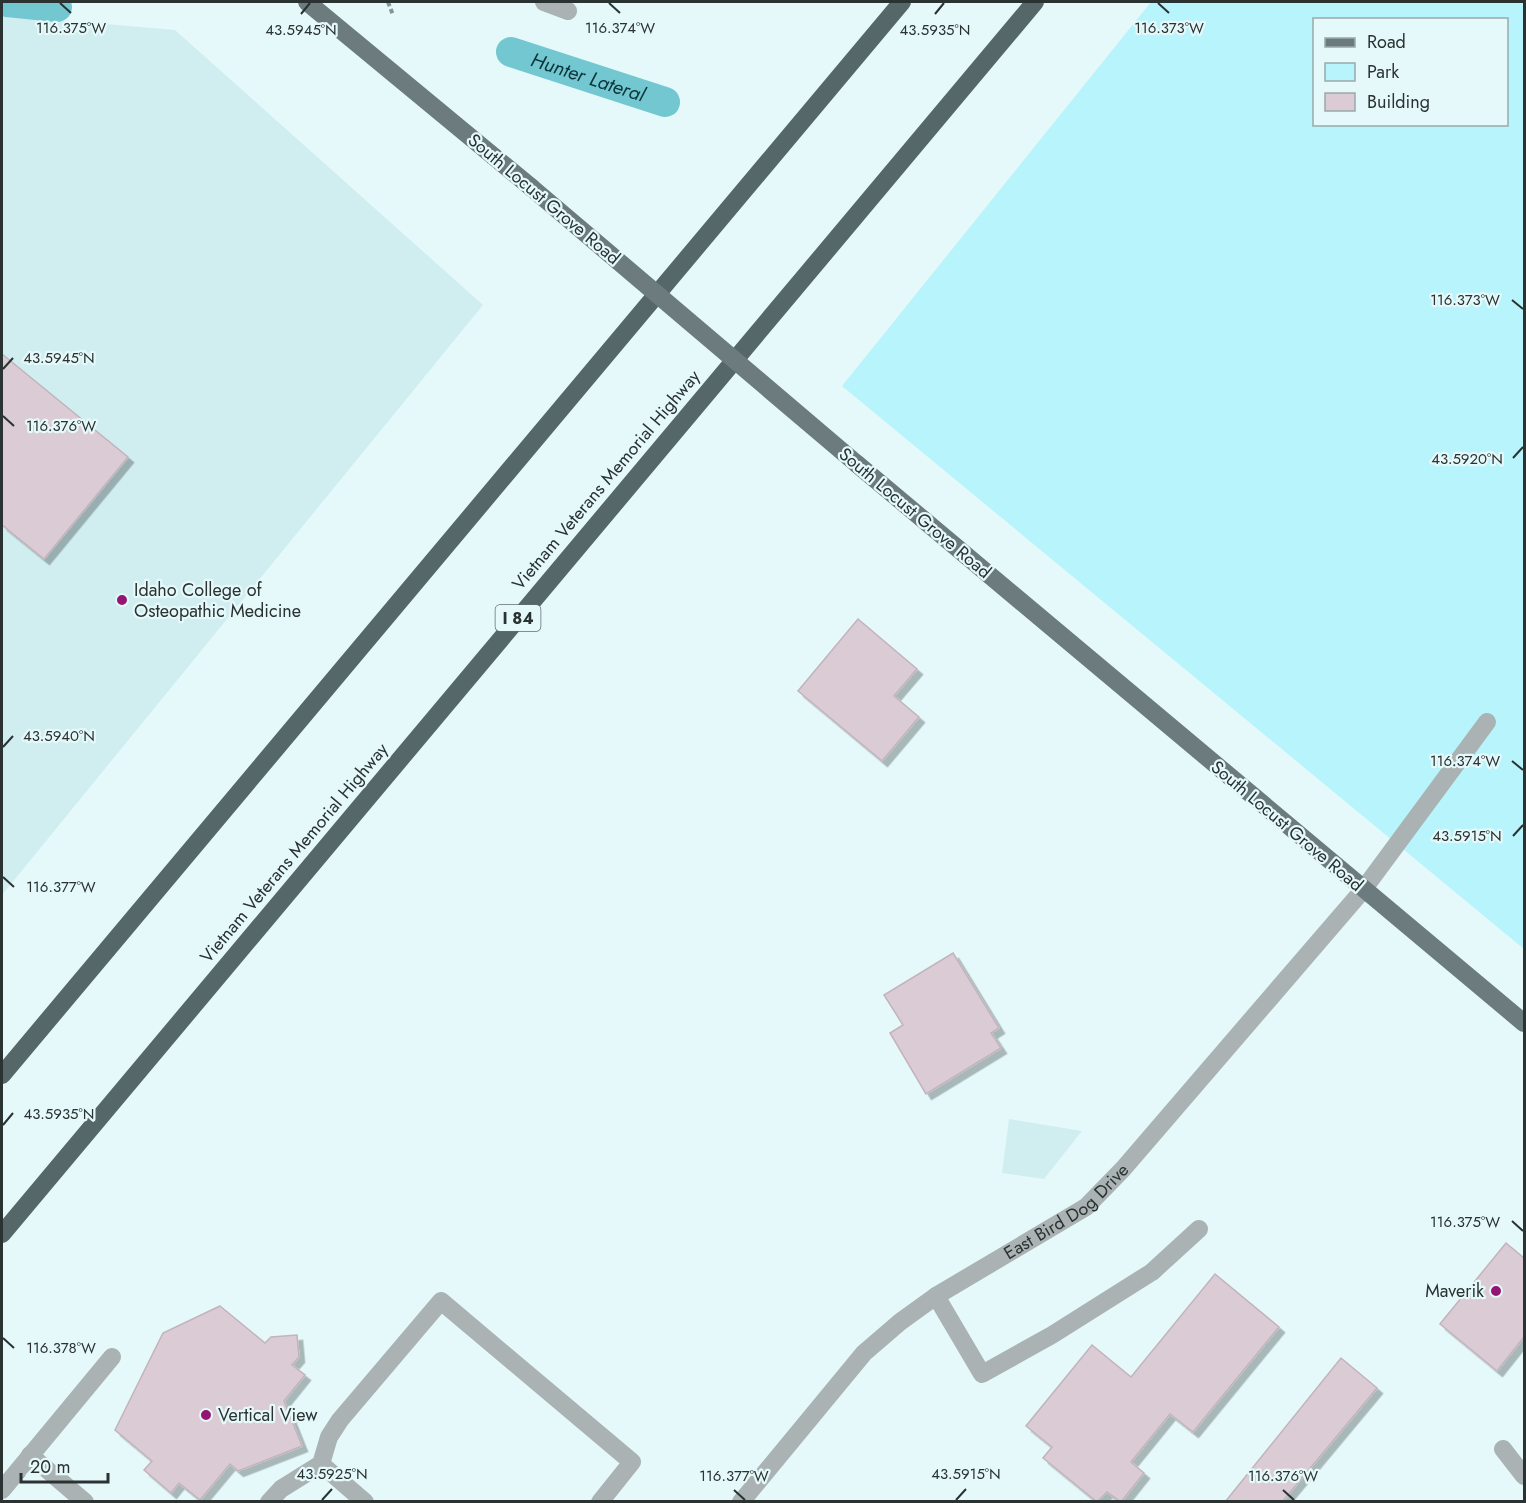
<svg xmlns="http://www.w3.org/2000/svg" width="1526" height="1503" viewBox="0 0 1526 1503" font-family="Jost,sans-serif">
  <style>
    .built { fill: #d0edf0 }
    .green { fill: #b7f4fb; fill-rule: evenodd }
    .lines { fill: none; stroke-linecap: round; stroke-linejoin: round }
    .canal { stroke: #73c7d1; stroke-width: 30 }
    .building { fill: #dbcbd4; stroke: #c2b3bc; stroke-width: 1.5; filter: url(#shadow) }
    .path { stroke: #889697; stroke-width: 4; stroke-dasharray: 4.5 3; stroke-linecap: butt }
    .minor { stroke: #aab2b3; stroke-width: 18 }
    .major { stroke: #6c7b7d; stroke-width: 18 }
    .highway { stroke: #566769; stroke-width: 18 }
    .major-bridge { stroke: #6c7b7d; stroke-width: 18 }
    .ticks { fill: none; stroke: #2a3232; stroke-width: 2 }
    .poi-dot { fill: #931672; stroke: #e5f9fb; stroke-width: 2 }
    .labels { text-anchor: middle; dominant-baseline: central; stroke-width: 4.5; stroke-linejoin: round; paint-order: stroke }
    .shield { fill: #e5f9fb; stroke: #626e6e; stroke-width: 1.5 }
    .shield-label { font-size: 16px; font-weight: bold; fill: #2a3232 }
    .street-label { font-size: 18px; fill: #2a3232; stroke: #e5f9fb }
    .poi-label { font-size: 18px; fill: #2a3232; stroke: #e5f9fb; text-anchor: start }
    .water-label { font-size: 20px; font-style: italic; fill: #0c353a; stroke: #e5f9fb }
    .ticks-label { font-size: 15px; text-anchor: middle; fill: #2a3232; stroke: #e5f9fb; stroke-width: 4.5; stroke-linejoin: round; paint-order: stroke }
  </style>
  <defs>
    <filter id="shadow"><feDropShadow dx="5.5" dy="5.5" stdDeviation="0" flood-color="#0004"/></filter>
  </defs>
  <rect width="100%" height="100%" fill="#e5f9fb"/>
  <path class="built" d="M 2,15 L 175,30 L 483,305 L 2,895 Z
    M 1009,1119 L 1082,1131 L 1044,1179 L 1002,1173 Z"/>
  <path class="green" d="M 1151,2 L 1524,2 L 1524,949 L 842,386 ZM 1314,20 L 1506,20 L 1506,124 L 1314,124 Z"/>
  <g class="lines">
    <g class="canal">
      <path d="M 7,2 L 57,7"/>
      <path id="s1" d="M 511,52 L 665,102"/>
    </g>
  </g>
  <path class="building" d="M 2,354 L 128,457 L 44,559 L 2,525 Z
    M 858,619 L 917,669 L 894,696 L 919,717 L 882,761 L 798,691 Z
    M 953,953 L 999,1028 L 991,1033 L 1001,1048 L 926,1094 L 890,1033 L 903,1025 L 884,995 Z
    M 1506,1243 L 1524,1258 L 1524,1337 L 1497,1371 L 1440,1324 Z
    M 1215,1274 L 1279,1327 L 1193,1432 L 1170,1414 L 1131,1462 L 1144,1473 L 1121,1502 L 1107,1492 L 1097,1502 L 1043,1458 L 1052,1447 L 1026,1426 L 1092,1345 L 1131,1377 Z
    M 220,1306 L 265,1343 L 271,1337 L 297,1335 L 299,1357 L 292,1365 L 305,1375 L 284,1401 L 302,1446 L 238,1471 L 230,1464 L 200,1500 L 179,1483 L 171,1493 L 144,1470 L 152,1461 L 115,1430 L 163,1333 Z
    M 1341,1358 L 1377,1388 L 1282,1502 L 1225,1502 Z"/>
  <g class="lines">
    <path class="path" d="M 388,2 L 393,15"/>
    <g class="minor">
      <path d="M 544,2 L 568,11"/>
      <path d="M 936,1296 L 982,1374 L 1052,1335 L 1152,1272 L 1199,1229"/>
      <path d="M 1503,1449 L 1524,1476"/>
      <path d="M 30,1455 L 85,1502"/>
      <path d="M 321,1464 L 365,1502"/>
      <path d="M 2,1490 L 112,1357"/>
      <path d="M 269,1502 L 281,1489 L 321,1464 L 329,1437 L 340,1420 L 441,1301 L 632,1462 L 600,1502"/>
      <path id="s2" d="M 741,1502 L 864,1353 L 900,1322 L 936,1296 L 1086,1207 L 1123,1169 L 1363,890 L 1487,722"/>
    </g>
    <path class="major" d="M 307,2 L 532,188
      M 857,464 L 1524,1023"/>
    <path class="highway" d="M 2,1075 L 902,2
      M 2,1234 L 1035,2"/>
    <path class="major-bridge" d="M 532,188 L 857,464"/>
  </g>
  <path class="ticks" d="M 60,3 L 71,13M 609,3 L 620,13M 1158,3 L 1169,13M 301,14 L 310,3M 935,14 L 944,3M 1512,300 L 1523,309M 3,369 L 13,358M 3,416 L 14,426M 1513,458 L 1523,447M 3,747 L 13,736M 1512,761 L 1523,770M 1513,836 L 1523,825M 3,877 L 14,887M 3,1125 L 13,1113M 1512,1221 L 1523,1231M 3,1338 L 14,1348M 734,1490 L 745,1500M 1283,1490 L 1294,1500M 322,1500 L 332,1489M 956,1500 L 966,1489"/>
  <g class="poi-dot">
    <circle cx="122" cy="600" r="6"/>
    <circle cx="1496" cy="1291" r="6"/>
    <circle cx="206" cy="1415" r="6"/>
  </g>
  <g class="labels">
    <rect class="shield" x="495.5" y="605" width="45" height="26" rx="4.5"/>
    <g class="shield-label">
      <text x="518" y="618">I 84</text>
    </g>
    <g class="street-label">
      <text transform="translate(544 199) rotate(40)">South Locust Grove Road</text>
      <text transform="translate(606 480) rotate(-50)">Vietnam Veterans Memorial Highway</text>
      <text transform="translate(915 513) rotate(40)">South Locust Grove Road</text>
      <text transform="translate(1287 826) rotate(40)">South Locust Grove Road</text>
      <text transform="translate(294 853) rotate(-50)">Vietnam Veterans Memorial Highway</text>
      <text stroke="none"><textPath href="#s2" startOffset="441">East Bird Dog Drive</textPath></text>
    </g>
    <g class="poi-label">
      <text x="134" y="590">Idaho College of<tspan x="134" dy="21">Osteopathic Medicine</tspan></text>
      <text x="1484" y="1291" text-anchor="end">Maverik</text>
      <text x="218" y="1415">Vertical View</text>
    </g>
    <g class="water-label">
      <text stroke="none"><textPath href="#s1" startOffset="81">Hunter Lateral</textPath></text>
    </g>
  </g>
  <g class="ticks-label">
    <text x="71" y="33">116.375°W</text>
    <text x="620" y="33">116.374°W</text>
    <text x="1169" y="33">116.373°W</text>
    <text x="301" y="35">43.5945°N</text>
    <text x="935" y="35">43.5935°N</text>
    <text x="1465" y="305">116.373°W</text>
    <text x="59" y="363">43.5945°N</text>
    <text x="61" y="431">116.376°W</text>
    <text x="1467" y="464">43.5920°N</text>
    <text x="59" y="741">43.5940°N</text>
    <text x="1465" y="766">116.374°W</text>
    <text x="1467" y="841">43.5915°N</text>
    <text x="61" y="892">116.377°W</text>
    <text x="59" y="1119">43.5935°N</text>
    <text x="1465" y="1227">116.375°W</text>
    <text x="61" y="1353">116.378°W</text>
    <text x="332" y="1479">43.5925°N</text>
    <text x="966" y="1479">43.5915°N</text>
    <text x="734" y="1481">116.377°W</text>
    <text x="1283" y="1481">116.376°W</text>
  </g>
  <rect width="1526" height="1503" fill="none" stroke="#2a3232" stroke-width="6"/>
  <rect x="1313" y="18" width="195" height="108" fill="#e5f9fb" stroke="#9aa9ab" stroke-width="1.5"/>
  <rect x="1325" y="38" width="30" height="9" fill="#6c7b7d" stroke="#9aa9ab" stroke-width="1.5"/>
  <text x="1367" y="48" font-size="18" fill="#2a3232">Road</text>
  <rect x="1325" y="63" width="30" height="18" fill="#b7f4fb" stroke="#9aa9ab" stroke-width="1.5"/>
  <text x="1367" y="78" font-size="18" fill="#2a3232">Park</text>
  <rect x="1325" y="93" width="30" height="18" fill="#dbcbd4" stroke="#9aa9ab" stroke-width="1.5"/>
  <text x="1367" y="108" font-size="18" fill="#2a3232">Building</text>
  <path d="M21 1473v9h87v-9" fill="none" stroke="#2a3232" stroke-width="3"/>
  <text x="30" y="1473" font-size="18" fill="#2a3232" stroke="#e5f9fb" stroke-width="4.5" paint-order="stroke">20 m</text>
</svg>
